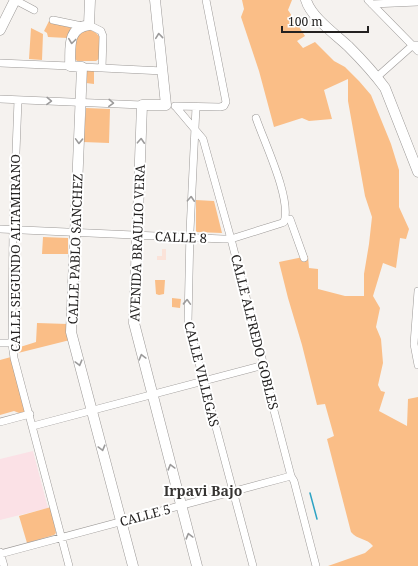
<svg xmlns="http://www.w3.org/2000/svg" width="418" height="566" viewBox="0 0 418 566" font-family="'Noto Serif',serif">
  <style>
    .industrial { fill: #fbe3d9 }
    .education { fill: #fbe1e6 }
    .green { fill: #fabe87 }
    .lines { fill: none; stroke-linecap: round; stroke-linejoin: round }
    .stream { stroke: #2da3c4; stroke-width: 1.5 }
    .street-casing { stroke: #9c9997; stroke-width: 8 }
    .secondary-casing { stroke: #9c9997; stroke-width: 11 }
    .street { stroke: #fff; stroke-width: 7 }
    .secondary { stroke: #fff; stroke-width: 10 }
    .oneway { stroke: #9c9b9b }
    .labels { text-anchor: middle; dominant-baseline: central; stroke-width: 4; stroke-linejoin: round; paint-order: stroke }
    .street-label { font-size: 13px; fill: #232120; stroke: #fff }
    .neighbourhood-label { font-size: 14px; font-weight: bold; fill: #363432; stroke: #fff }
  </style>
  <rect width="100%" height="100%" fill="#f5f2ef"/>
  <path class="industrial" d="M 162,249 L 166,249 L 166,260 L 157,260 L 157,256 L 162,256 Z"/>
  <path class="education" d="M 33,451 L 48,508 L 0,520 L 0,459 Z"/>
  <path class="green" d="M 242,0 L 292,0 L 288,10 L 305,36 L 297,41 L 303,48 L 315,42 L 334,61 L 345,67 L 359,81 L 371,95 L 391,144 L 399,170 L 399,207 L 409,229 L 406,239 L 400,238 L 396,268 L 383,263 L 373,296 L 380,308 L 376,327 L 381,339 L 383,363 L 378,385 L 381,391 L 385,392 L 379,411 L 407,426 L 408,399 L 418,397 L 418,566 L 328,566 L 365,553 L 373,546 C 367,538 357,540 351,532 L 327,439 L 334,436 L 325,404 L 317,405 L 302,345 L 288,298 L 279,262 L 308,256 L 309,268 L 318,269 L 318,289 L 345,296 L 364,296 L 364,274 L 369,244 L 372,217 L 365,196 L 348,101 L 348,79 L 324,90 L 332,119 L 309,121 L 302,118 L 274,127 L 259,71 L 241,17 L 244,9 Z
    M 49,21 L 72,28 L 67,38 L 48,37 L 47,33 L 44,31 Z
    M 31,28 L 43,34 L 42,60 L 29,59 Z
    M 87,29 C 105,34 100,43 100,58 L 96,61 L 77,61 L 75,59 L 74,38 Z
    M 87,71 L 94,71 L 94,84 L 86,83 Z
    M 86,108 L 110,109 L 109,143 L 83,142 Z
    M 196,200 L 214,201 L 222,233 L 196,232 Z
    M 43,237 L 68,238 L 68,254 L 42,254 Z
    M 155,280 L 165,280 L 164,294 L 159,295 L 156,294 Z
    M 172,298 L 181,299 L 180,308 L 172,307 Z
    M 37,323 L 68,324 L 70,340 L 18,353 L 17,348 L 36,342 Z
    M 11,357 L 25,410 L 24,412 L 19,413 L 14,411 L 0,415 L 0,360 Z
    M 51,507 L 56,533 L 54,535 L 27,543 L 19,516 Z"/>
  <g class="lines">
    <path class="stream" d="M 310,493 L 317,519"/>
    <g class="street-casing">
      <path id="street" d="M 15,0 L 34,10
        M 368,0 L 418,51
        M 372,4 L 418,2
        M 53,20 L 82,26
        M 89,25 L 101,31 L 103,36 L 102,68
        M 0,63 L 70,66
        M 82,67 L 163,71
        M 377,77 L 413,45 L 418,45
        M 0,99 L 142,105
        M 18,100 L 13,230 L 12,343 L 14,358 L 69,566
        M 175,106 L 220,107 L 224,106 L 226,102 L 206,0
        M 176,107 L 203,139 L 231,239 L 265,370 L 265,376 L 291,476 L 294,481 L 316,566
        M 196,107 L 190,231 L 188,322 L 253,566
        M 290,219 L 304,258
        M 0,229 L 223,239 L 231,239 L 282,223 L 284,222 C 292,199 264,142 256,118
        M 418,291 L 414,344 L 418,365
        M 0,343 L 12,343
        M 0,422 L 30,414
        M 33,426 L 264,365
        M 0,552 L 4,566
        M 0,554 L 291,476"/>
    </g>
    <g class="secondary-casing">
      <path id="secondary" d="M 90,0 L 89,25 C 66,28 71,49 70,66 L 82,67 L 71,332 L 133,566
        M 155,0 L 166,105 L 142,105 L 134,323 L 197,566
        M 306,0 C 311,17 335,34 348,46 C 361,59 374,73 385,88 L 418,172
        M 0,30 L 15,0"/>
    </g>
    <use href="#street" class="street"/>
    <use href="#secondary" class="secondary"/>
  </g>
  <defs><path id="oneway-chevron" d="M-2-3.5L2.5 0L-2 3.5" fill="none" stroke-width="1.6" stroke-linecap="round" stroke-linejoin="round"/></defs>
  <g class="oneway">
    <use href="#oneway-chevron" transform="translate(159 36) rotate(-96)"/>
    <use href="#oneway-chevron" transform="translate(72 41) rotate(97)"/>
    <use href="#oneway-chevron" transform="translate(49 101) rotate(2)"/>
    <use href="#oneway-chevron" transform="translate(111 103) rotate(2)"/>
    <use href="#oneway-chevron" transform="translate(79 141) rotate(92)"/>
    <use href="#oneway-chevron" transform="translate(141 141) rotate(-87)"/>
    <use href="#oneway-chevron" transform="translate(191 199) rotate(-87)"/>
    <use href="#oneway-chevron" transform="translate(187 302) rotate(-88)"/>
    <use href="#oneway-chevron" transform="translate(142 357) rotate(-105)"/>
    <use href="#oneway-chevron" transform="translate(79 363) rotate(75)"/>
    <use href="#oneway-chevron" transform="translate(102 448) rotate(75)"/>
    <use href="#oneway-chevron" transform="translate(171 467) rotate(-105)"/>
    <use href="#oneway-chevron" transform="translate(189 536) rotate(-105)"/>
  </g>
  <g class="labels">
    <g class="street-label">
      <text transform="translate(181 237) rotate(2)">CALLE 8</text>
      <text transform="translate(137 243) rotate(-88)">AVENIDA BRAULIO VERA</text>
      <text transform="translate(75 249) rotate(-88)">CALLE PABLO SANCHEZ</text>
      <text transform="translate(15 253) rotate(-90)">CALLE SEGUNDO ALTAMIRANO</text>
      <text transform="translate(255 332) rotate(76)">CALLE ALFREDO GOBLES</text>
      <text transform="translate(202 374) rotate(76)">CALLE VILLEGAS</text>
      <text transform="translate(145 515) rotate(-15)">CALLE 5</text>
    </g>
    <g class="neighbourhood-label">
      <text x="203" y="490">Irpavi Bajo</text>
    </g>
  </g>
  <path d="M282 26v6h86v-6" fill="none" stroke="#232120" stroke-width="2"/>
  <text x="288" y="26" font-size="12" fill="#232120" stroke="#ffffff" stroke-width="3" paint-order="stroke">100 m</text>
</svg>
